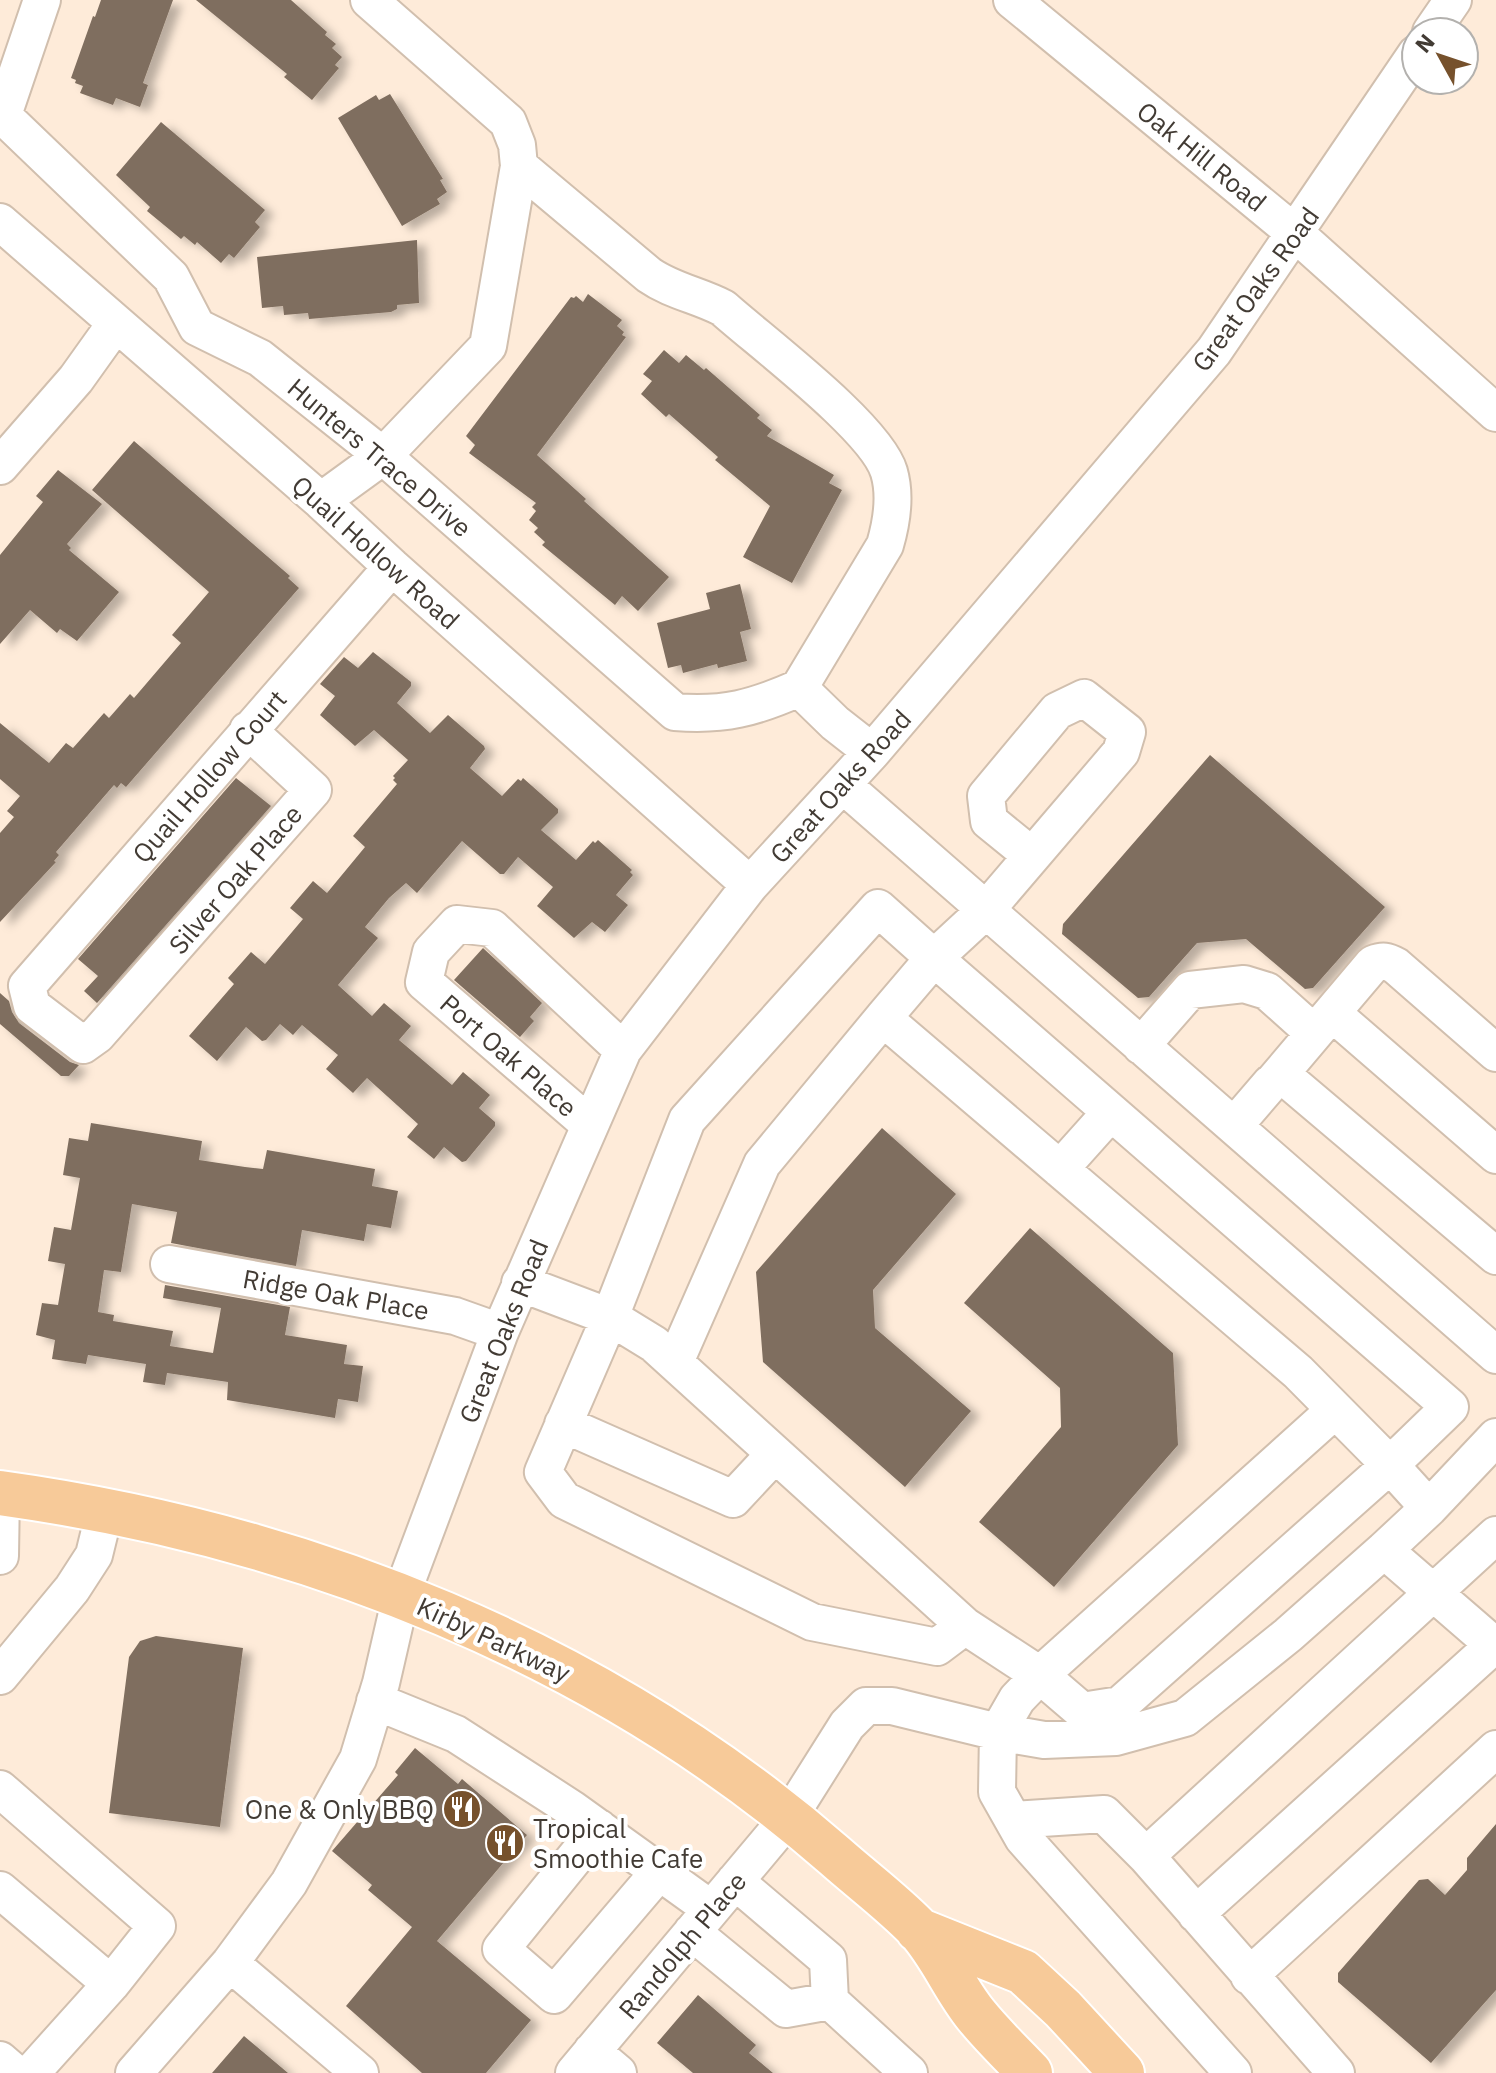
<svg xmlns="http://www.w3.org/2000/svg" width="1496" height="2073" viewBox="0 0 1496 2073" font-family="'IBM Plex Sans',sans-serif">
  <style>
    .building { fill: #7f6e5f; filter: url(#shadow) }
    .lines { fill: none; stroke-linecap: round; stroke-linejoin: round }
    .minor-casing { stroke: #d1bfae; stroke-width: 40 }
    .major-casing { stroke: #fff; stroke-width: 48 }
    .minor { stroke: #fff; stroke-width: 36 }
    .major { stroke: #f7ca99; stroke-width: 44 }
    .labels { text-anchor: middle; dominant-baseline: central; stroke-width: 8; stroke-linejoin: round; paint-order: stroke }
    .street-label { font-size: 26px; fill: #423b34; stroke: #fff }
    .poi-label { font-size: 26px; fill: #423b34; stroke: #fff; text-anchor: end }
  </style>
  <defs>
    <filter id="shadow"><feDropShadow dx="9" dy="5" stdDeviation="4" flood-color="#0004"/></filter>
  </defs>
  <rect width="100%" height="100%" fill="#feebd9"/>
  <path class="building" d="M 101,0 L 173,0 L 143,83 L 148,85 L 140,107 L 116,98 L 113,105 L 80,93 L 83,86 L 75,83 L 76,80 L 71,78 L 93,16 L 95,17 Z
    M 196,0 L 291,0 L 327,32 L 325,35 L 336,44 L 332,48 L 342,57 L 335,65 L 339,68 L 312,100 L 284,77 L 287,74 Z
    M 390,94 L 443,179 L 440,180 L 447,192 L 437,199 L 440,204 L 402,226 L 338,118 L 376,95 L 379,100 Z
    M 161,122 L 265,210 L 255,222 L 260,227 L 234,258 L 229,254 L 221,263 L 197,242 L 195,245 L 184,236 L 181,239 L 147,211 L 150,207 L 116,175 Z
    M 417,240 L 419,303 L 397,305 L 397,309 L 391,312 L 309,319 L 308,313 L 284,315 L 283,306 L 262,308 L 257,257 Z
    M 588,294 L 622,320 L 617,326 L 624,332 L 622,335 L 626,337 L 537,455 L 586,499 L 584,501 L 669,577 L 638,611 L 622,596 L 615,605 L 542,545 L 545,542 L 534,532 L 538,528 L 529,520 L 536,511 L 532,507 L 536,503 L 469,453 L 475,445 L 466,436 L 571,297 L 574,298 L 576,296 L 583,302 Z
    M 664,350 L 679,363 L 686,355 L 704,370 L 706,368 L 760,415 L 757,418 L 772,430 L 767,436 L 834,475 L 829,483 L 842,490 L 792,583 L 743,557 L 770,506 L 715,460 L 718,457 L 669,414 L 666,417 L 641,394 L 652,381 L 643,374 Z
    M 134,441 L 290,576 L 288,578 L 299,588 L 126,787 L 121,783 L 117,788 L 114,785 L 56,852 L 59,855 L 54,861 L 56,862 L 0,922 L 0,833 L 14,817 L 7,811 L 20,796 L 0,779 L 0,723 L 49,763 L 66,743 L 73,748 L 104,713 L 109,718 L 130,694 L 134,698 L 181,643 L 172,635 L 209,592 L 92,490 Z
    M 58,470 L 102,504 L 67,544 L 71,548 L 69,550 L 119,592 L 77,641 L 60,629 L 57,633 L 30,610 L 0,644 L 0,555 L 43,502 L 36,496 Z
    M 740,584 L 751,629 L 740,632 L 747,661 L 718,668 L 717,664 L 683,673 L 681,665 L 668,668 L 657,623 L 710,609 L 706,593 Z
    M 373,652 L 411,682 L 411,686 L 397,703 L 430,733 L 448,715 L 484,746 L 485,749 L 470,768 L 502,796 L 518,779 L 521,781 L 523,778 L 558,809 L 558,813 L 541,830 L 576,860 L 593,841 L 595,843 L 598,840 L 632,870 L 630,872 L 633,875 L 616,895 L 628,905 L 605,932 L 592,922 L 574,938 L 537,906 L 553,887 L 518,857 L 504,874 L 500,874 L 462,841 L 417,893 L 406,883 L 389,898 L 365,927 L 378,938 L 338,985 L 372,1016 L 384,1003 L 411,1026 L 399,1040 L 452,1085 L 463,1072 L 490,1095 L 479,1108 L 495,1122 L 495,1126 L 466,1161 L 462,1162 L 444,1147 L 434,1159 L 407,1137 L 418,1124 L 367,1078 L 353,1093 L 326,1069 L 338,1055 L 302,1025 L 293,1035 L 280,1024 L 266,1040 L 262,1041 L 246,1027 L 217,1061 L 189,1036 L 234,984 L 228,978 L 251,952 L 265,964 L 303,919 L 290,908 L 313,881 L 327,893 L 365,847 L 353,836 L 397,784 L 393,780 L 395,778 L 393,776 L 408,760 L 374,730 L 355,746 L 320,715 L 335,696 L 320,684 L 344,657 L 358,668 Z
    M 1210,755 L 1385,907 L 1313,988 L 1305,989 L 1246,939 L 1197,943 L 1149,997 L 1138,998 L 1062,934 L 1063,924 Z
    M 236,778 L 271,806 L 97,1003 L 84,991 L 98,976 L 78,959 Z
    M 483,948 L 542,1003 L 530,1017 L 534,1021 L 520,1037 L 454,980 Z
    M 0,993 L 9,1001 L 12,1012 L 19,1023 L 70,1062 L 79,1065 L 69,1076 L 61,1076 L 0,1024 Z
    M 91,1123 L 202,1141 L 199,1160 L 245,1167 L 263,1169 L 267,1150 L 375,1169 L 372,1186 L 398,1191 L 391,1228 L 367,1224 L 364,1241 L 302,1230 L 296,1266 L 171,1243 L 177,1212 L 132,1204 L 121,1272 L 104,1270 L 98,1312 L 114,1315 L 113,1321 L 173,1331 L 170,1346 L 213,1353 L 221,1308 L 163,1298 L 165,1285 L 290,1307 L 285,1335 L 347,1345 L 344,1364 L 363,1366 L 358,1402 L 338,1399 L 335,1418 L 227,1400 L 228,1382 L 167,1373 L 165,1385 L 143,1382 L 146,1364 L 88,1355 L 86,1364 L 52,1359 L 55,1340 L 36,1335 L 42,1303 L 58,1305 L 65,1264 L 48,1261 L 54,1227 L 71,1230 L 80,1178 L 63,1175 L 69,1138 L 88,1141 Z
    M 882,1128 L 956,1194 L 873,1290 L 875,1328 L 971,1411 L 905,1487 L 763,1362 L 756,1272 Z
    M 1030,1228 L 1173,1353 L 1178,1445 L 1054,1587 L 979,1522 L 1061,1427 L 1060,1388 L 964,1303 Z
    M 156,1636 L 243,1648 L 220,1827 L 109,1813 L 129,1657 L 140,1641 Z
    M 415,1748 L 458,1784 L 462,1779 L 527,1835 L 437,1941 L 531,2020 L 486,2073 L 422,2073 L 346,2006 L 412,1927 L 368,1890 L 372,1885 L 332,1851 L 398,1775 L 395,1772 Z
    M 1496,1824 L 1496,1990 L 1431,2063 L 1338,1982 L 1338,1973 L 1419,1880 L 1428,1879 L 1445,1895 L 1467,1870 L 1467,1858 Z
    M 698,1995 L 756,2045 L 749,2053 L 773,2073 L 693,2073 L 657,2043 Z
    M 244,2036 L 288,2073 L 212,2073 Z"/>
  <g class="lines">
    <g class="minor-casing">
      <path id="minor" d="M 369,0 L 508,122 L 517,145 L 519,166 L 649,275 C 672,291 698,295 723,308 C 761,342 876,428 889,472 C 896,496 892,521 885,545 L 799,688
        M 1012,0 L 1296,234 L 1496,413
        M 1431,32 L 1453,0
        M 0,113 L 171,277 L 197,327 L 260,358 L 383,456 L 675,712 C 724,716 754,708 799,688
        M 3,115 L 42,0
        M 0,222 L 321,501 L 392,567 L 750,885
        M 0,466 L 76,379 L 116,323
        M 321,501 L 383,456 L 488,346 L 519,166
        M 799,688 L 835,723 L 872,752
        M 248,730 L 313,790 L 97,1035 L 83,1045 L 32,1006 L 27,986 L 392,567
        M 843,785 L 1496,1355
        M 1032,856 L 989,821 L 986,796 L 1057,711 L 1084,698 L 1127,732 L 1121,752 L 986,910 L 934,958 L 1450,1407 L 1390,1465 L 1120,1705 L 1082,1711 L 1040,1675 L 965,1626 L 937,1647 L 812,1622 L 564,1500 L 543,1472 L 610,1317 L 687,1120 L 878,908 L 934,958 L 883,1018 L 1298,1372 L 1390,1465 L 1429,1508
        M 1332,1013 L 1496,1155
        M 1141,1046 L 1190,990 L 1244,984 L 1267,991 L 1314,1033
        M 1274,1081 L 1373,964 C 1383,960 1387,961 1396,966 L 1496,1053
        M 590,1125 L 424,982 L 431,952 L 457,924 L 492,928 L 623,1050
        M 1234,1126 L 1271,1083 L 1277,1080 L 1288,1080 L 1496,1256
        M 1060,1169 L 1111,1112
        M 169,1264 L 455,1316 L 500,1332
        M 520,1283 L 610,1317 L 654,1344 L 965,1626
        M 675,1362 L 762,1164 L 883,1018
        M 563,1424 L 733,1499 L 775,1454
        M 1384,1550 L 1496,1647
        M 0,1556 L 1,1493
        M 0,1676 L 72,1589 L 94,1555 L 105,1510
        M 375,1701 L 456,1734 L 572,1809 L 711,1909
        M 0,1789 L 157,1926 L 111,1984
        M 1013,1820 L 1104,1814 L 1146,1856 L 1496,1535
        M 599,1828 L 501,1949 L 554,1995 L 659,1872
        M 1146,1856 L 1336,2073
        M 735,1881 L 828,1960 L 830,2001
        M 0,1890 L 111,1984 L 31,2073
        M 1196,1914 L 1494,1645
        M 692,1932 L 786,2009 L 830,2001 L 909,2073
        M 230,1963 L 360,2073
        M 1249,1976 L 1496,1749
        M 592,2051 L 618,2073
        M 0,2060 L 15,2073
        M 134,2073 L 230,1963 L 289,1883 L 358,1759 L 381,1683 L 401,1596 L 500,1332 L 623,1050 L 750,885 L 872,752 L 1214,351 L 1416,54
        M 574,2073 L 789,1817 L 847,1725 L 866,1706 L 892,1706 L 998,1732 L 1044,1740 L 1116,1737 L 1185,1718 L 1288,1635 L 1384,1550 L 1429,1508 L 1496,1437
        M 1233,2073 L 1023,1838 L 997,1792 L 998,1732 L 1017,1699 L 1040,1675 L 1335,1410"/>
    </g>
    <g class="major-casing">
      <path id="major" d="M 0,1493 C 304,1535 602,1652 835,1856 C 862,1880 893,1903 918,1929 C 941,1954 954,1988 976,2015 C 992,2035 1012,2054 1030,2073
        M 918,1930 L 1023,1972 L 1063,2009 L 1122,2073"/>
    </g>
    <use href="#minor" class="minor"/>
    <use href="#major" class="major"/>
  </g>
  <defs>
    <g id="restaurant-disc" transform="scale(2)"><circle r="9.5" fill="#76512c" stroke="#fff"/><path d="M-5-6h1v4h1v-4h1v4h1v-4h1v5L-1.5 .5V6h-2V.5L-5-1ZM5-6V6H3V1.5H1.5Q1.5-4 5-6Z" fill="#fff"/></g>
  </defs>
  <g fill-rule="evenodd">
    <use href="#restaurant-disc" x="462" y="1809"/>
    <use href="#restaurant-disc" x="505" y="1843"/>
  </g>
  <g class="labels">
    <g class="street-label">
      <text transform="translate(1202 156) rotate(39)">Oak Hill Road</text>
      <text transform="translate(1255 289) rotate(-54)">Great Oaks Road</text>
      <text transform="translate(380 457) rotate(40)">Hunters Trace Drive</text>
      <text transform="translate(376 552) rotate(42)">Quail Hollow Road</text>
      <text transform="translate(209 776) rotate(-49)">Quail Hollow Court</text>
      <text transform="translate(840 786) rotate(-48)">Great Oaks Road</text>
      <text transform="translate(235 879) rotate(-49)">Silver Oak Place</text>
      <text transform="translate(509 1055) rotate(41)">Port Oak Place</text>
      <text transform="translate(336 1294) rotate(10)">Ridge Oak Place</text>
      <text transform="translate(503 1331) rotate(-68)">Great Oaks Road</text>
      <text transform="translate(494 1639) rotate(25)">Kirby Parkway</text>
      <text transform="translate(682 1945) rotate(-50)">Randolph Place</text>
    </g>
    <g class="poi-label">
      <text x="434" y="1809">One &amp; Only BBQ</text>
      <text x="533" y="1828" text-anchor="start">Tropical<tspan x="533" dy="30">Smoothie Cafe</tspan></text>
    </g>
  </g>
  <g transform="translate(1440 56) rotate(310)"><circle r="38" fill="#ffffff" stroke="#b3b1ae" stroke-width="2"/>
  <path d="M0-6L14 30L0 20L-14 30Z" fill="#76512c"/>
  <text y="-12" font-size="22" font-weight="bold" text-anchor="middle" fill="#423b34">N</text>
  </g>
</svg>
